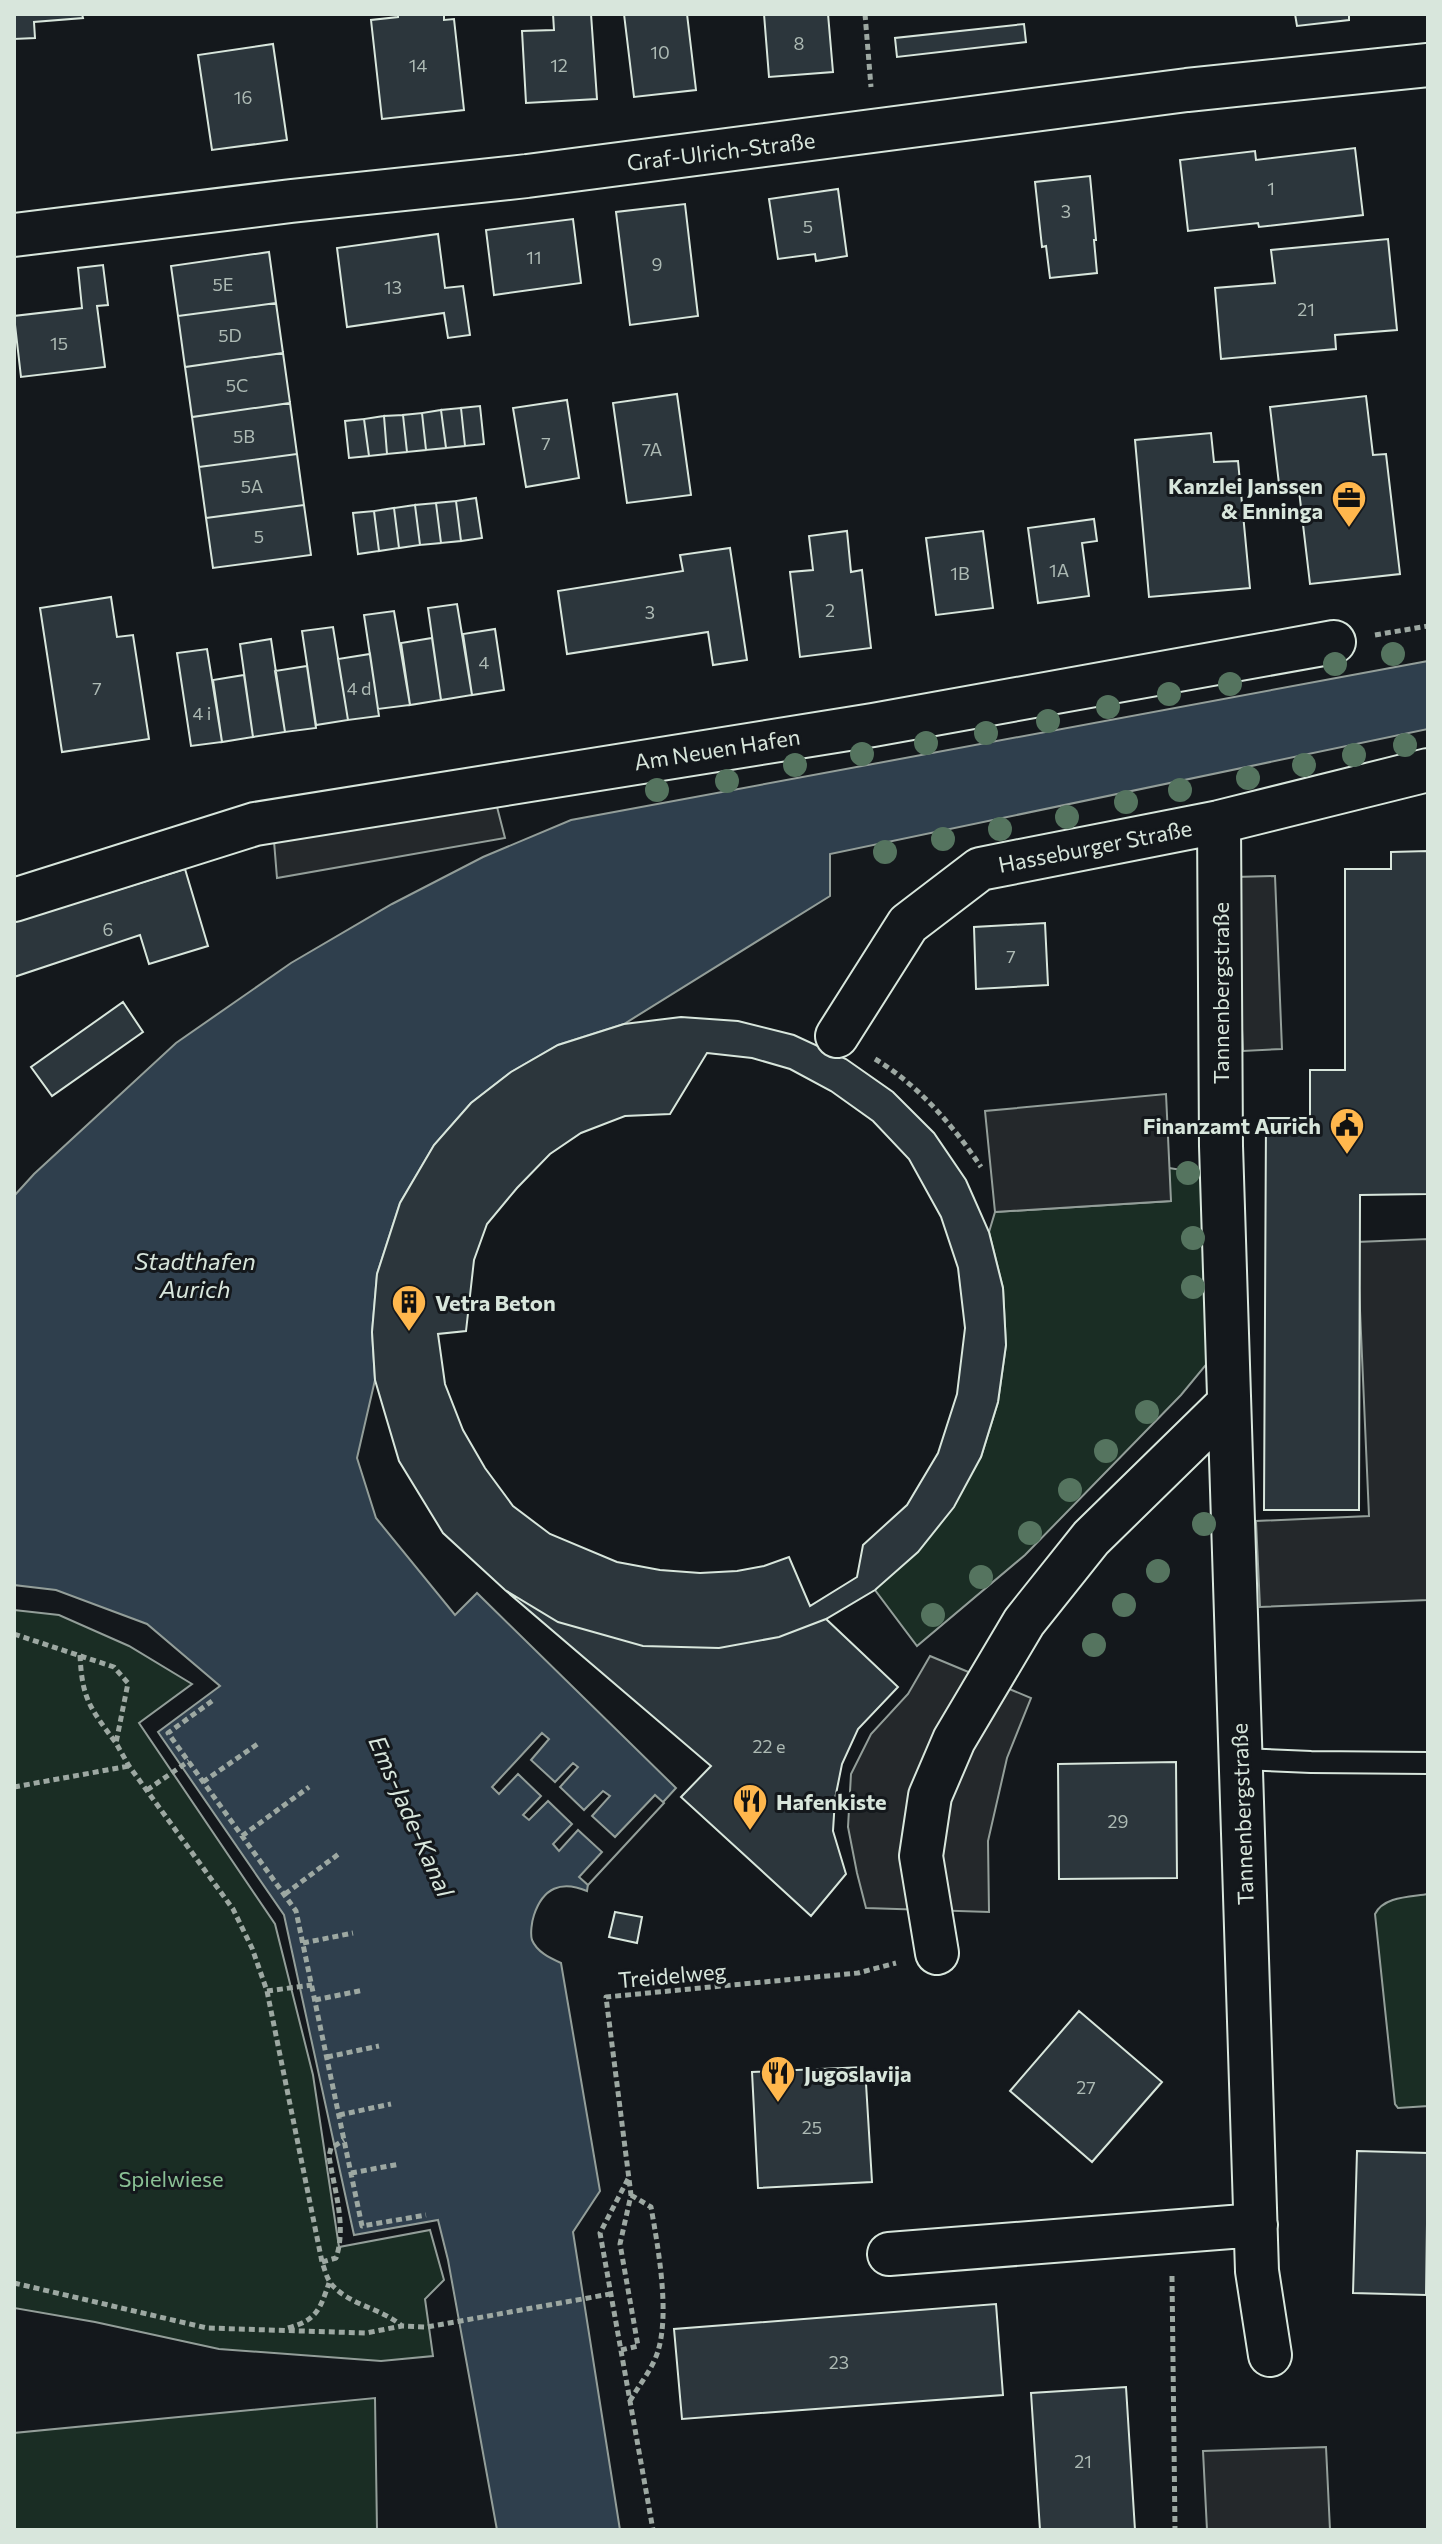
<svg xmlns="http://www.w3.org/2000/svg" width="1442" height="2544" viewBox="0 0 1442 2544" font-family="Commissioner,sans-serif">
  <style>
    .green { fill: #1a2d24; stroke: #939e99; stroke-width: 2 }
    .parking { fill: #24282b; stroke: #939e99; stroke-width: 2 }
    .water { fill: #2f3f4d; stroke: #939e99; stroke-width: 2 }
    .pier { fill: #14181c; stroke: #939e99; stroke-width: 2 }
    .building { fill: #2c363c; stroke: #d8e6dc; stroke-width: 2; fill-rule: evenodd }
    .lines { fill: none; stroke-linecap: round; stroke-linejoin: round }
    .lane-casing { stroke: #d8e6dc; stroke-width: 24 }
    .street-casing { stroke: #d8e6dc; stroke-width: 46 }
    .path { stroke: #9da8a2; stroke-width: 5; stroke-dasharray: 6 4; stroke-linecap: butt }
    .lane { stroke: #14181c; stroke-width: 20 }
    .street { stroke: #14181c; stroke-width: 42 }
    .tree { fill: #55745f }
    .labels { text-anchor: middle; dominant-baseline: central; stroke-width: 6; stroke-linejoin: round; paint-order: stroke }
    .number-label { font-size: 18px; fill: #adbab4 }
    .street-label { font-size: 22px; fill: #d8e6dc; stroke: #14181c }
    .poi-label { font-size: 22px; font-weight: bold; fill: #d8e6dc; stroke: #14181c; text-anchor: start }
    .park-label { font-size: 22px; fill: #8ac095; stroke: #14181c }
    .water-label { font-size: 24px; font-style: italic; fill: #d8e6dc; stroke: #14181c }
  </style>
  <rect width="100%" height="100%" fill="#14181c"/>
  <path class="green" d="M 1169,1168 L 1201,1173 L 1210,1360 L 1181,1395 L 1025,1555 L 917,1646 L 875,1590 L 981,1457 L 998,1402 L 1006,1345 L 1003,1288 L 989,1232 L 995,1212 L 1170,1201 Z
    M 14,1610 L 59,1615 L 129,1646 L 192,1684 L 139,1723 L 275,1924 L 313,2075 L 339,2247 L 430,2230 L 444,2280 L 425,2299 L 433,2356 L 381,2361 L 219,2349 L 95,2322 L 14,2308 Z
    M 1428,1894 L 1428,2106 L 1398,2108 L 1395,2104 L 1375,1914 C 1384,1896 1411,1897 1428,1894 Z
    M 375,2398 L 377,2530 L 14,2530 L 14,2433 Z"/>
  <path class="parking" d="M 496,803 L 505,838 L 277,878 L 274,841 Z
    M 1275,876 L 1282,1049 L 1243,1051 L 1235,877 Z
    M 1166,1094 L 1171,1201 L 995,1212 L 985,1111 Z
    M 1428,1239 L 1428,1600 L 1260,1607 L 1256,1521 L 1369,1516 L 1357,1242 Z
    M 930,1656 L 1031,1698 L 1007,1758 L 988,1841 L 989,1912 L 866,1908 L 857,1873 L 848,1827 L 851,1774 L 871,1734 L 908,1694 Z
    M 1326,2447 L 1330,2530 L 1207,2530 L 1203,2451 Z"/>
  <path class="water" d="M 1428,661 L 1428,729 L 830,854 L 830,896 L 624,1024 L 558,1045 L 511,1072 L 471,1103 L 434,1145 L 400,1203 L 377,1274 L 372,1332 L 375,1380 L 357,1458 L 376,1518 L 455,1615 L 477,1593 L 676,1788 L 588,1884 L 587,1891 C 561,1880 543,1888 534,1915 C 532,1921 530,1933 532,1940 C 537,1952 550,1958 561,1963 L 600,2191 L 573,2232 L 620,2530 L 497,2530 L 448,2260 L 438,2220 L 354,2235 L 284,1915 L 158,1732 L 220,1686 L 147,1624 L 56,1590 L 14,1585 L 14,1196 L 34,1174 L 176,1043 L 291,963 L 392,904 L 483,857 L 571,820 Z"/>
  <path class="pier" d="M 542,1733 L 549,1739 L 531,1760 L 555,1782 L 573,1763 L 578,1767 L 560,1787 L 584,1810 L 603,1791 L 610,1796 L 592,1816 L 615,1837 L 655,1795 L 664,1803 L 588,1885 L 579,1877 L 602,1852 L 578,1830 L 559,1851 L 553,1844 L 572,1824 L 548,1801 L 529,1820 L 523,1815 L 541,1796 L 518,1774 L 499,1794 L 492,1787 Z"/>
  <path class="building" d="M 14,14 L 82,14 L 83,18 L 34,22 L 35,38 L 14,39 Z
    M 398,14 L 444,14 L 444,20 L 454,19 L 464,110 L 382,119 L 371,20 L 398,17 Z
    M 553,14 L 591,14 L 597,99 L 526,103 L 522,31 L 554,30 Z
    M 624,14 L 687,14 L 696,90 L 634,97 Z
    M 764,14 L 828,14 L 833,72 L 769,77 Z
    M 1295,14 L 1349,14 L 1349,20 L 1297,26 Z
    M 1024,24 L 1026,42 L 897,57 L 895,38 Z
    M 273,44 L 287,140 L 212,150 L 198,55 Z
    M 1355,148 L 1363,215 L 1259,227 L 1258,223 L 1188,231 L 1180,160 L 1255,151 L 1256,160 Z
    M 1090,176 L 1096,240 L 1094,240 L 1097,273 L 1050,278 L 1046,246 L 1042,247 L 1035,182 Z
    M 838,189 L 847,256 L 816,261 L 815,254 L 778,259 L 769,199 Z
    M 685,204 L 698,316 L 630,325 L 616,212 Z
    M 573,219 L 581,283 L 494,295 L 486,230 Z
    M 438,234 L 445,288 L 463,286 L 470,335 L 448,338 L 444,313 L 347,327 L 337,248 Z
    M 1388,239 L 1397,330 L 1335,335 L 1336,349 L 1221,359 L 1215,288 L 1275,283 L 1271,250 Z
    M 269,252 L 276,303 L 178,316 L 171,266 Z
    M 103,265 L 108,305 L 97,306 L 105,367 L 21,377 L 14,316 L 82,308 L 78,268 Z
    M 276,303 L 283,353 L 185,367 L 178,316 Z
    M 283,353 L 290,403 L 192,417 L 185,367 Z
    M 677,394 L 691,495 L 627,503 L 613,403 Z
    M 1366,396 L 1373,455 L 1386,454 L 1400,574 L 1310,584 L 1298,482 L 1279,484 L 1270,407 Z
    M 567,400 L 579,478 L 526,487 L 513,408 Z
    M 290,403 L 297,454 L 199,467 L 192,417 Z
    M 480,406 L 484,444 L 465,446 L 461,408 Z
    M 461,408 L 465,446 L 446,448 L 441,410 Z
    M 441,410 L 446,448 L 426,450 L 422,413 Z
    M 422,413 L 426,450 L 407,452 L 403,415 Z
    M 403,415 L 407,452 L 387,454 L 384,416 Z
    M 384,416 L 387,454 L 369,456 L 364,419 Z
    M 364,419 L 369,456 L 349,458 L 345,421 Z
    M 1211,433 L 1214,462 L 1238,461 L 1250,588 L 1149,597 L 1135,440 Z
    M 297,454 L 304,505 L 206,518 L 199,467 Z
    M 476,498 L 482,538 L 461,541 L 456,501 Z
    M 456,501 L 461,541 L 441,543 L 436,503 Z
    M 436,503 L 441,543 L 420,545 L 415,505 Z
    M 304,505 L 311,555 L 213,568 L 206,518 Z
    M 415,505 L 420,545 L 399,548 L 394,508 Z
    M 394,508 L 399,548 L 379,551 L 374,511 Z
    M 374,511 L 379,551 L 358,554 L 353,513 Z
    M 1094,519 L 1097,541 L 1082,543 L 1089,596 L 1038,603 L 1028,528 Z
    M 847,531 L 851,572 L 862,570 L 871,648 L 800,657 L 790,572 L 813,570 L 809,536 Z
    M 983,531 L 993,608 L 936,615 L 926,538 Z
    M 730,548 L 747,660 L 713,665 L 708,632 L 567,654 L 558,591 L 683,571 L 680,555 Z
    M 111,597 L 117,637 L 133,635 L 149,739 L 62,752 L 40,608 Z
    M 457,604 L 472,695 L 441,700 L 428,608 Z
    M 394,611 L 410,705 L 378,709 L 364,615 Z
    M 333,627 L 348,720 L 316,725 L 302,631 Z
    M 495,629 L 504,690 L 472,695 L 463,634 Z
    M 432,638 L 441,700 L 410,705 L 401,643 Z
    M 271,639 L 285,732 L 253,737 L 240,644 Z
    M 207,649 L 222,742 L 191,746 L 177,653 Z
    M 370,654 L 379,716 L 348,720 L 338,659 Z
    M 307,666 L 316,728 L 285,732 L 275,671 Z
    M 244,675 L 253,737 L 222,742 L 213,680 Z
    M 1428,851 L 1428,1194 L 1360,1195 L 1359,1510 L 1264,1510 L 1266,1118 L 1310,1118 L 1310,1070 L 1345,1070 L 1345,869 L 1391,869 L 1391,852 Z
    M 185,869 L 208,946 L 149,964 L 140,935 L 14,977 L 14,922 Z
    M 1045,923 L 1048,985 L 976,989 L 974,927 Z
    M 123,1002 L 143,1032 L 52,1096 L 31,1067 Z
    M 681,1017 L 738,1021 L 794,1035 L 846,1059 L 893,1092 L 934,1133 L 966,1180 L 989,1232 L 1003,1288 L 1006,1345 L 998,1402 L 981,1457 L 954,1507 L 918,1552 L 875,1590 L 826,1619 L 779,1637 L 719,1648 L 643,1646 L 558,1622 L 505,1590 L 443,1533 L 399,1461 L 375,1380 L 372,1332 L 377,1274 L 400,1203 L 434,1145 L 471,1103 L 511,1072 L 558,1045 L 624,1024 ZM 707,1053 L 752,1058 L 790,1069 L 831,1091 L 873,1121 L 909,1159 L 941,1217 L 958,1268 L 965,1328 L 957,1394 L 938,1453 L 907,1505 L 863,1545 L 857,1577 L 810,1606 L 789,1557 L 764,1566 L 737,1571 L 700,1573 L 660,1570 L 617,1562 L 550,1534 L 513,1506 L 485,1468 L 463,1430 L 445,1384 L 438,1334 L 466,1331 L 474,1260 L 487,1224 L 517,1188 L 550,1154 L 581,1133 L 625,1116 L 670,1114 Z
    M 505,1590 L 558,1622 L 643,1646 L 719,1648 L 779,1637 L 826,1619 L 898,1687 L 858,1729 L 842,1764 L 835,1799 L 833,1831 L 846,1874 L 811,1916 L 681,1797 L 711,1766 Z
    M 1176,1762 L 1177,1878 L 1059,1879 L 1058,1764 Z
    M 615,1912 L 642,1917 L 637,1943 L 609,1937 Z
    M 1079,2011 L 1162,2082 L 1092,2162 L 1010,2091 Z
    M 865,2067 L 872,2182 L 758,2188 L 752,2072 Z
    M 1357,2151 L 1428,2153 L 1426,2295 L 1353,2293 Z
    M 996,2304 L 1003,2395 L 682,2419 L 674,2329 Z
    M 1126,2387 L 1135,2530 L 1040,2530 L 1031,2393 Z"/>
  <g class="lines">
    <g class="lane-casing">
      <path id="lane" d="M 1240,1759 L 1311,1762 L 1428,1763"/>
    </g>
    <g class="street-casing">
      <path id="street" d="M 14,235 L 291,201 L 527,176 L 1187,90 L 1428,65
        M 1219,822 L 1221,1146 L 1257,2271 L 1270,2355
        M 14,900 L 255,824 L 873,725 L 1334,642
        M 837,1036 L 908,924 L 980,869 L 1219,822 L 1428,770
        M 937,1953 L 921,1856 L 930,1796 L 954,1740 L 1024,1622 L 1091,1538 L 1228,1404
        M 889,2254 L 1256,2225"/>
    </g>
    <path class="path" d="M 865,14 L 871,87
      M 1375,635 L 1428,626
      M 875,1059 C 918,1085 953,1125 981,1167
      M 14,1634 L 114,1667 L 128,1683 L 116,1743 L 129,1766 L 233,1909 L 252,1948 L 267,1991 L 322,2262 C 325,2270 327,2280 333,2286 C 352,2306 381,2308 402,2326
      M 80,1655 C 82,1699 90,1708 116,1743
      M 212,1701 L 168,1733 L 296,1911 L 362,2226 L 426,2215
      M 203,1782 L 259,1743
      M 14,1787 L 129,1766
      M 147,1790 L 189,1761
      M 242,1836 L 309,1787
      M 285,1894 L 340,1853
      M 303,1943 L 353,1933
      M 267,1991 L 312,1985
      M 315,2000 L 364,1990
      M 327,2057 L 379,2046
      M 339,2115 L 391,2104
      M 351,2173 L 400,2164
      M 628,2179 L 600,2233 L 653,2530
      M 322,2262 L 336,2258 C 347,2226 334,2189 329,2156 L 331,2148 L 344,2140
      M 1172,2276 L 1175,2530
      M 14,2283 L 207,2328 L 366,2333 L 402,2326 L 427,2327 L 610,2294
      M 288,2328 C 317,2320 320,2309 329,2283
      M 621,2350 L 638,2346 L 620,2244 L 631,2195 L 606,1997 L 858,1973 L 896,1963
      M 630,2401 C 639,2385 653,2368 658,2351 C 670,2312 658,2247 651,2207 L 631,2195"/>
    <use href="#lane" class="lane"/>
    <use href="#street" class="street"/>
  </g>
  <g class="tree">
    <circle cx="1393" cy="654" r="12"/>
    <circle cx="1335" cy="664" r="12"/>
    <circle cx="1230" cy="684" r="12"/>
    <circle cx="1169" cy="694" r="12"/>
    <circle cx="1108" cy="707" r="12"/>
    <circle cx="1048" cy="721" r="12"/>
    <circle cx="986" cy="733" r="12"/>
    <circle cx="926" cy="743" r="12"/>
    <circle cx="1405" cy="745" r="12"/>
    <circle cx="862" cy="754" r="12"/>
    <circle cx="1354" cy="755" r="12"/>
    <circle cx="795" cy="765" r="12"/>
    <circle cx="1304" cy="765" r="12"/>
    <circle cx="1248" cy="778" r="12"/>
    <circle cx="727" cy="781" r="12"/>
    <circle cx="657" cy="790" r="12"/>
    <circle cx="1180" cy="790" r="12"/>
    <circle cx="1126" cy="802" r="12"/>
    <circle cx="1067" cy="817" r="12"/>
    <circle cx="1000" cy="829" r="12"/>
    <circle cx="943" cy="839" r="12"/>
    <circle cx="885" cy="852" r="12"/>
    <circle cx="1188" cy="1173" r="12"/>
    <circle cx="1193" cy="1238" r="12"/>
    <circle cx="1193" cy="1287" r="12"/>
    <circle cx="1147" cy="1412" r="12"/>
    <circle cx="1106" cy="1451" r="12"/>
    <circle cx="1070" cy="1490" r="12"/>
    <circle cx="1204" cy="1524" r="12"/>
    <circle cx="1030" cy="1533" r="12"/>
    <circle cx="1158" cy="1571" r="12"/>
    <circle cx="981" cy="1577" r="12"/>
    <circle cx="1124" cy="1605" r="12"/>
    <circle cx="933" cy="1615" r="12"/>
    <circle cx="1094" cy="1645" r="12"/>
  </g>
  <defs>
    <g id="office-pin" transform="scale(1.8)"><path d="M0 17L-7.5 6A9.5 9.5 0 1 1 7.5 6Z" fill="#ffb74d" stroke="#14181c"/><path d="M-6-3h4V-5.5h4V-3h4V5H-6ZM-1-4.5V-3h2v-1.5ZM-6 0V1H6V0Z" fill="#111"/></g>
    <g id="civic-pin" transform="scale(1.8)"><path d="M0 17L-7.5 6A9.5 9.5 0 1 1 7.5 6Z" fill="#ffb74d" stroke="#14181c"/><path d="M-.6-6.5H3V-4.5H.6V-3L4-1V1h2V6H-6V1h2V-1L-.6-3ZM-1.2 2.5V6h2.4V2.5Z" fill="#111"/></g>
    <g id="building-pin" transform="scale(1.8)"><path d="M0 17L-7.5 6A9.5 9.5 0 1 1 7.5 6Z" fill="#ffb74d" stroke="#14181c"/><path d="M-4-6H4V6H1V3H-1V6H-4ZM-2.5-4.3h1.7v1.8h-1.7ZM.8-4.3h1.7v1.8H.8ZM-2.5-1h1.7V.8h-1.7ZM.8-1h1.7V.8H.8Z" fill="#111"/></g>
    <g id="restaurant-pin" transform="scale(1.8)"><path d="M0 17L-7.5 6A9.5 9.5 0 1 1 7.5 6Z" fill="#ffb74d" stroke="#14181c"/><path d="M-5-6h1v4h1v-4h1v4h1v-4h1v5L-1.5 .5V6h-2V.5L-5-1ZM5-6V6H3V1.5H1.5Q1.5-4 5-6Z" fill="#111"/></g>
  </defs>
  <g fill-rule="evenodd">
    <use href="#office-pin" x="1349" y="498"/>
    <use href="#civic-pin" x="1347" y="1125"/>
    <use href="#building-pin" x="409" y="1302"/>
    <use href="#restaurant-pin" x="750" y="1801"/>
    <use href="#restaurant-pin" x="778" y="2073"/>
  </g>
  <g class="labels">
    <g class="number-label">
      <text x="799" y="43">8</text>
      <text x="660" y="52">10</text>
      <text x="418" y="65">14</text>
      <text x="559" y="65">12</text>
      <text x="243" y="97">16</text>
      <text x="1271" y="188">1</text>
      <text x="1066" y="211">3</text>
      <text x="808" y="226">5</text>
      <text x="534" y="257">11</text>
      <text x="657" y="264">9</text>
      <text x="223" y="284">5E</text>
      <text x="393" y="287">13</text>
      <text x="1306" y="309">21</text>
      <text x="230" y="335">5D</text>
      <text x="59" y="343">15</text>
      <text x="237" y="385">5C</text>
      <text x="244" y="436">5B</text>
      <text x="546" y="443">7</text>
      <text x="652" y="449">7A</text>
      <text x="252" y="486">5A</text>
      <text x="259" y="536">5</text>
      <text x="1059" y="570">1A</text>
      <text x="960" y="573">1B</text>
      <text x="830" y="610">2</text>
      <text x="650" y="612">3</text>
      <text x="484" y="662">4</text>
      <text x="97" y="688">7</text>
      <text x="359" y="688">4 d</text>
      <text x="202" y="713">4 i</text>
      <text x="108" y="929">6</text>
      <text x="1011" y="956">7</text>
      <text x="769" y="1746">22 e</text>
      <text x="1118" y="1821">29</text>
      <text x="1086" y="2087">27</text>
      <text x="812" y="2127">25</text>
      <text x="839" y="2362">23</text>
      <text x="1083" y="2461">21</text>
    </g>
    <g class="street-label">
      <text transform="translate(721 151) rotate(-7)">Graf-Ulrich-Straße</text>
      <text transform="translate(717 749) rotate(-9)">Am Neuen Hafen</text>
      <text transform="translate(1095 846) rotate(-11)">Hasseburger Straße</text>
      <text transform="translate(1220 993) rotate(-90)">Tannenbergstraße</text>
      <text transform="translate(1242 1814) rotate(-92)">Tannenbergstraße</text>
      <text transform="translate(672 1975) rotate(-5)">Treidelweg</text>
    </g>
    <g class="poi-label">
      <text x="1323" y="485" text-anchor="end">Kanzlei Janssen<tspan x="1323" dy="25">&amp; Enninga</tspan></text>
      <text x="1321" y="1125" text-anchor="end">Finanzamt Aurich</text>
      <text x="435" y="1302">Vetra Beton</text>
      <text x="776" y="1801">Hafenkiste</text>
      <text x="804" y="2073">Jugoslavija</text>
    </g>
    <g class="park-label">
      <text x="171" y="2178">Spielwiese</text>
    </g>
    <g class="water-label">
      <text x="195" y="1260">Stadthafen<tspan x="195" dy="28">Aurich</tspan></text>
      <text transform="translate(412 1816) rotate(66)">Ems-Jade-Kanal</text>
    </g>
  </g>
  <rect width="1442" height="2544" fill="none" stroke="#d8e6dc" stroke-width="32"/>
</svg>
